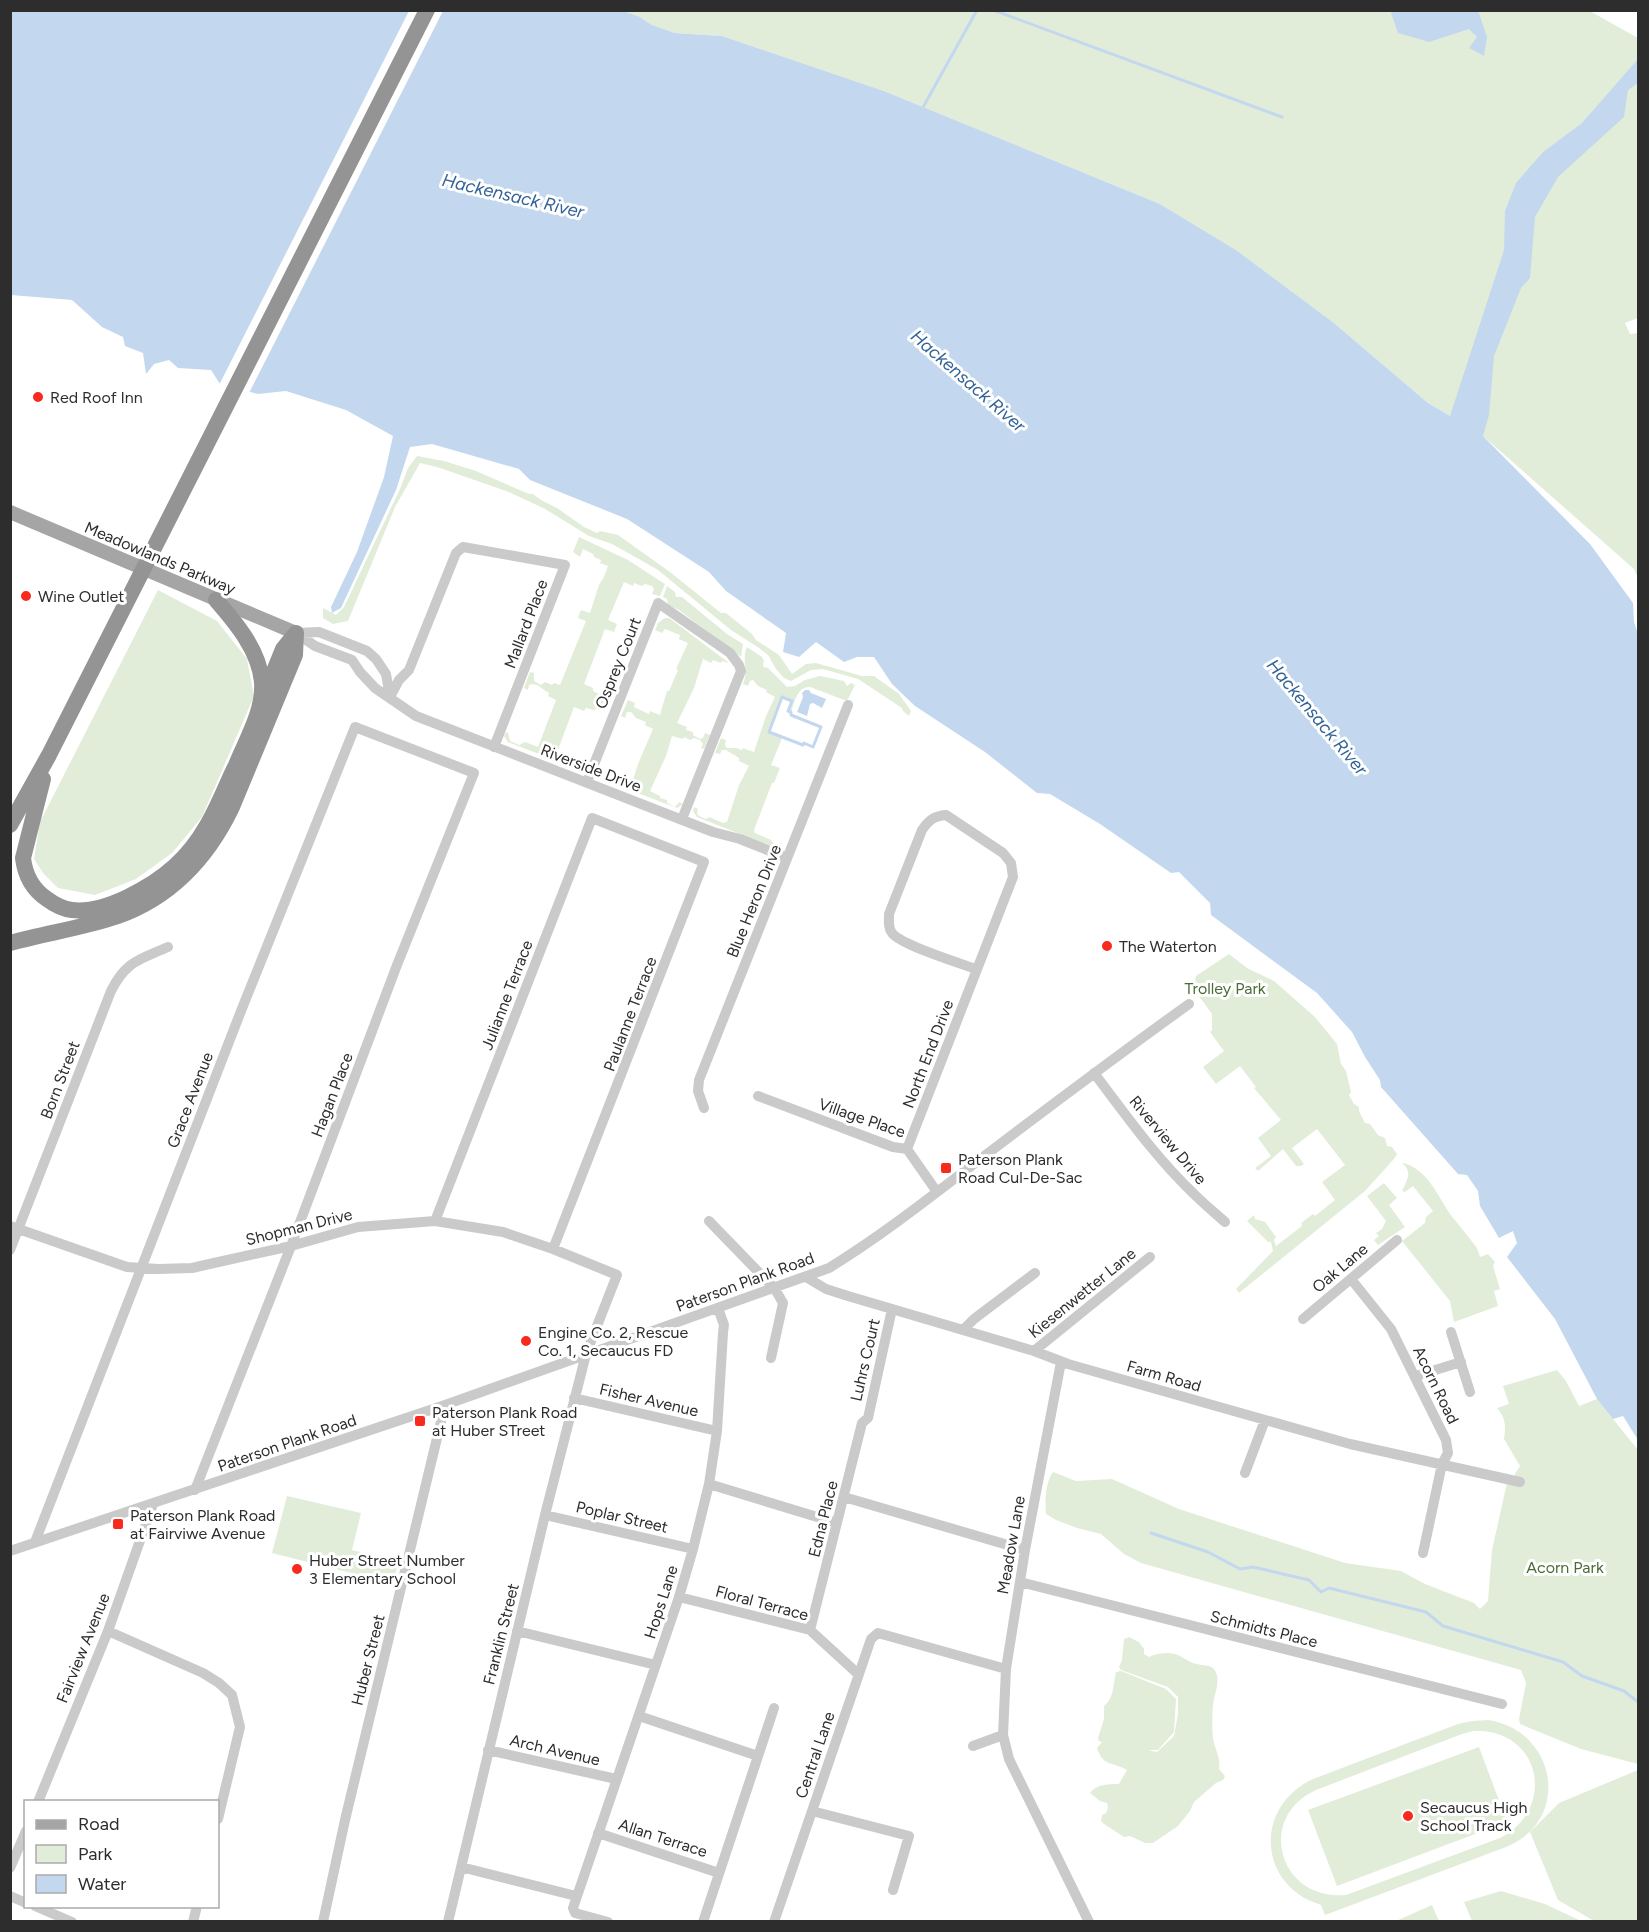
<svg xmlns="http://www.w3.org/2000/svg" width="1649" height="1932" viewBox="0 0 1649 1932" font-family="Figtree,sans-serif">
  <style>
    .green { fill: #e1edd9; fill-rule: evenodd }
    .water { fill: #c3d8ef }
    .pier { fill: #fff }
    .lines { fill: none; stroke-linecap: round; stroke-linejoin: round }
    .stream { stroke: #c3d8ef; stroke-width: 3 }
    .minor { stroke: #cacaca; stroke-width: 10 }
    .major { stroke: #a5a5a5; stroke-width: 14 }
    .highway { stroke: #949494; stroke-width: 16 }
    .poi-dot { fill: #f72a1d; stroke: #fff; stroke-width: 2 }
    .labels { text-anchor: middle; dominant-baseline: central; stroke-width: 6; stroke-linejoin: round; paint-order: stroke }
    .poi-label { font-size: 16px; fill: #2d2d2d; stroke: #fff; text-anchor: start }
    .street-label { font-size: 16px; fill: #2d2d2d; stroke: #fff }
    .park-label { font-size: 16px; fill: #496d36; stroke: #fff }
    .water-label { font-size: 18px; font-style: italic; fill: #336397; stroke: #fff }
  </style>
  <rect width="100%" height="100%" fill="#fff"/>
  <path class="green" d="M 1588,10 L 1638,38 L 1638,318 L 1625,323 L 1630,334 L 1638,333 L 1638,578 L 1634,569 L 1483,436 L 1428,403 L 1334,323 L 1236,250 L 1160,204 L 884,91 L 722,36 L 675,33 L 652,25 L 638,16 L 621,11 Z
    M 417,456 L 444,461 L 476,471 L 529,494 L 533,494 L 541,500 L 557,508 L 584,527 L 597,533 L 600,531 L 618,535 L 670,572 L 721,613 L 726,613 L 752,634 L 756,640 L 779,655 L 792,674 L 806,664 L 816,663 L 862,676 L 874,676 L 899,694 L 911,711 L 909,716 L 903,711 L 902,708 L 858,679 L 823,669 L 811,670 L 791,681 L 784,678 L 776,669 L 768,655 L 759,648 L 731,630 L 658,570 L 637,558 L 612,544 L 589,536 L 545,509 L 509,492 L 437,467 L 420,463 L 395,507 L 348,621 L 333,624 L 323,618 L 323,608 L 336,615 L 344,607 L 400,489 L 408,468 Z
    M 579,537 L 628,560 L 665,584 L 660,596 L 652,594 L 654,589 L 652,586 L 645,584 L 642,586 L 634,583 L 633,586 L 624,582 L 608,620 L 617,624 L 614,632 L 605,629 L 584,684 L 593,688 L 593,691 L 606,698 L 601,710 L 596,709 L 593,710 L 586,708 L 584,711 L 574,707 L 556,755 L 566,759 L 566,761 L 569,762 L 570,765 L 584,770 L 583,771 L 508,742 L 504,736 L 506,732 L 508,733 L 510,741 L 519,745 L 525,742 L 538,747 L 556,700 L 548,696 L 549,693 C 542,690 538,682 529,685 L 528,690 L 524,688 L 530,672 L 534,673 L 534,681 L 541,685 L 545,682 L 552,685 L 554,683 L 560,685 L 586,621 L 578,618 L 581,610 L 590,613 L 599,585 L 604,577 L 608,566 L 600,563 L 601,560 L 594,557 L 593,554 L 583,549 L 580,557 L 573,552 Z
    M 667,586 L 675,592 L 676,597 L 682,597 L 727,634 L 743,644 L 741,657 L 679,610 L 668,605 L 667,599 L 663,597 Z
    M 158,590 L 217,621 L 247,659 L 254,696 L 202,817 L 172,853 L 136,879 L 95,895 L 58,888 L 43,873 L 34,859 L 40,822 Z
    M 665,618 L 669,618 L 676,623 L 729,663 L 722,661 L 721,663 L 713,660 L 711,663 L 703,659 L 694,688 L 677,723 L 687,727 L 686,730 L 693,732 L 693,735 L 700,739 L 703,738 L 705,733 L 710,735 L 704,749 L 701,748 L 703,744 L 700,740 L 694,738 L 690,740 L 684,737 L 683,739 L 672,736 L 666,756 L 650,791 L 660,796 L 660,798 L 667,800 L 667,803 L 675,807 L 679,802 L 683,804 L 677,808 L 606,781 L 599,774 L 600,770 L 604,771 L 603,777 L 605,780 L 611,781 L 614,779 L 631,786 L 638,764 L 653,729 L 645,725 L 646,722 L 636,718 L 631,712 L 627,712 L 625,718 L 621,716 L 628,700 L 635,703 L 634,707 L 649,714 L 650,711 L 660,715 L 667,691 L 669,691 L 678,670 L 676,669 L 688,643 L 679,639 L 680,635 L 665,629 L 662,633 L 655,630 L 658,623 Z
    M 747,647 L 762,657 L 764,661 L 763,665 L 764,667 L 768,668 L 787,687 L 795,686 L 805,680 L 820,676 L 844,681 L 847,686 L 851,683 L 855,685 L 847,701 L 810,687 C 797,687 795,701 791,712 L 788,711 L 792,701 L 782,698 L 769,731 L 783,736 L 771,765 L 780,768 L 774,783 L 772,783 L 754,830 L 755,833 L 771,840 L 778,849 L 697,817 L 693,811 L 694,807 L 698,809 L 697,813 L 699,816 L 706,819 L 709,817 L 723,823 L 727,822 L 739,785 L 749,766 L 739,761 L 739,758 L 726,750 L 722,750 L 720,754 L 715,753 L 721,738 L 726,740 L 725,745 L 727,748 L 736,748 L 742,750 L 743,748 L 754,752 L 766,716 L 775,697 L 766,692 L 767,690 L 758,686 L 753,680 L 750,681 L 748,686 L 743,684 C 749,670 741,660 747,647 Z
    M 1229,954 L 1247,968 L 1274,981 L 1315,1017 L 1337,1044 L 1341,1064 L 1346,1071 L 1351,1092 L 1349,1095 L 1354,1104 L 1359,1107 L 1359,1111 L 1365,1123 L 1370,1124 L 1378,1135 L 1385,1138 L 1387,1146 L 1392,1147 L 1397,1154 L 1394,1159 L 1365,1191 L 1239,1293 L 1236,1289 L 1273,1251 L 1271,1242 L 1268,1242 L 1247,1221 L 1254,1215 L 1255,1219 L 1265,1222 L 1276,1237 L 1274,1240 L 1276,1246 L 1302,1226 L 1301,1223 L 1313,1214 L 1315,1216 L 1335,1200 L 1322,1182 L 1345,1165 L 1317,1129 L 1292,1148 L 1304,1164 L 1301,1166 L 1296,1166 L 1283,1149 L 1258,1171 L 1255,1168 L 1271,1156 L 1258,1138 L 1281,1120 L 1254,1088 L 1256,1087 L 1240,1066 L 1216,1084 L 1203,1067 L 1224,1051 L 1210,1032 L 1212,1030 L 1212,1014 L 1193,988 L 1196,976 Z
    M 1402,1163 C 1426,1167 1438,1196 1450,1214 C 1459,1225 1468,1236 1477,1248 L 1480,1257 L 1488,1254 L 1495,1262 L 1493,1266 L 1500,1289 L 1494,1291 L 1498,1306 L 1454,1322 L 1450,1301 L 1402,1241 L 1425,1223 L 1426,1217 L 1433,1211 L 1413,1186 L 1405,1192 L 1402,1191 C 1407,1180 1413,1172 1402,1163 Z
    M 1384,1183 L 1397,1198 L 1389,1205 L 1405,1227 L 1378,1245 L 1374,1240 L 1379,1236 L 1376,1233 L 1382,1229 L 1386,1221 L 1367,1196 Z
    M 1557,1370 L 1566,1381 L 1579,1406 L 1597,1399 L 1638,1450 L 1638,1764 L 1581,1749 L 1520,1724 L 1519,1719 L 1526,1683 L 1521,1670 L 1141,1563 L 1124,1554 L 1101,1534 L 1077,1528 L 1056,1520 L 1046,1514 C 1045,1501 1045,1483 1053,1472 L 1076,1481 L 1112,1479 L 1179,1509 L 1345,1563 L 1401,1571 L 1425,1584 L 1474,1603 L 1480,1609 L 1488,1601 L 1492,1550 L 1507,1483 L 1513,1484 L 1515,1474 L 1520,1466 L 1504,1439 C 1506,1426 1506,1419 1497,1408 L 1509,1404 L 1503,1386 Z
    M 287,1496 L 361,1513 L 352,1550 L 398,1561 L 395,1577 L 381,1574 L 379,1580 L 272,1553 Z
    M 1129,1637 L 1139,1642 L 1144,1649 L 1144,1654 L 1149,1657 C 1158,1653 1171,1651 1180,1656 C 1186,1659 1190,1663 1197,1664 C 1203,1666 1209,1664 1214,1669 C 1222,1680 1214,1694 1213,1705 C 1212,1715 1212,1728 1213,1738 C 1214,1747 1221,1758 1219,1769 L 1225,1776 L 1223,1780 L 1216,1783 L 1194,1802 L 1190,1811 L 1178,1826 L 1153,1843 L 1145,1843 L 1130,1836 L 1124,1837 L 1104,1824 L 1101,1821 L 1102,1815 L 1106,1813 L 1108,1808 L 1107,1803 L 1100,1801 L 1090,1793 C 1097,1784 1108,1784 1119,1784 L 1127,1770 C 1114,1762 1103,1767 1097,1748 L 1102,1742 L 1099,1741 L 1098,1738 L 1104,1719 L 1104,1706 C 1114,1698 1113,1685 1116,1672 L 1121,1671 L 1166,1689 L 1176,1699 L 1174,1732 L 1158,1750 L 1148,1750 L 1157,1752 L 1174,1736 L 1178,1714 L 1178,1697 L 1168,1687 L 1121,1670 L 1119,1667 L 1122,1660 L 1124,1639 Z
    M 1489,1720 C 1558,1732 1571,1821 1506,1847 L 1325,1915 L 1321,1905 C 1258,1886 1253,1807 1313,1779 L 1458,1724 L 1472,1721 ZM 1474,1731 C 1540,1728 1558,1808 1500,1838 L 1346,1895 C 1278,1901 1256,1817 1316,1790 L 1462,1734 Z
    M 1479,1747 L 1507,1822 L 1337,1886 L 1308,1810 Z
    M 1638,1770 L 1638,1921 L 1594,1921 L 1558,1900 L 1530,1832 L 1559,1803 Z
    M 1501,1891 L 1545,1904 L 1581,1921 L 1472,1921 L 1464,1902 Z
    M 1432,1905 L 1439,1921 L 1396,1921 Z"/>
  <path class="water" d="M 620,10 L 638,16 L 652,25 L 675,33 L 722,36 L 884,91 L 1160,204 L 1236,250 L 1334,323 L 1428,403 L 1450,416 L 1504,250 L 1505,211 L 1516,183 L 1543,152 L 1582,123 L 1638,59 L 1638,83 L 1628,90 L 1624,117 L 1558,177 L 1535,217 L 1530,278 L 1521,288 L 1494,356 L 1489,415 L 1483,436 L 1590,544 L 1633,603 L 1634,622 L 1638,634 L 1638,1440 L 1623,1416 L 1613,1419 L 1597,1399 L 1555,1319 L 1507,1257 L 1517,1243 L 1513,1231 L 1499,1238 L 1480,1206 L 1478,1191 L 1467,1175 L 1458,1174 L 1381,1087 L 1380,1080 L 1365,1057 L 1352,1032 L 1317,993 L 1211,915 L 1210,903 L 1179,872 L 1171,873 L 1100,824 L 1050,794 L 1037,793 L 985,752 L 915,706 L 892,684 L 874,657 L 857,657 L 844,662 L 816,642 L 799,657 L 783,652 L 786,633 L 726,591 L 709,572 L 627,519 L 530,480 L 519,469 L 432,444 L 410,447 L 396,490 L 341,608 L 332,613 L 331,607 L 357,552 L 384,477 L 393,436 L 346,410 L 286,391 L 258,394 L 220,384 L 211,370 L 178,368 L 169,360 L 154,364 L 146,374 L 143,353 L 125,346 L 123,337 L 102,327 L 72,300 L 11,295 L 10,11 Z
    M 1393,10 L 1476,11 L 1479,13 L 1487,37 L 1484,56 L 1469,48 L 1477,37 L 1469,29 L 1429,42 L 1398,33 L 1391,13 Z
    M 805,690 L 809,690 L 811,693 L 826,699 L 822,708 L 813,703 L 810,704 L 807,716 L 797,712 L 803,697 L 802,693 Z"/>
  <path class="pier" d="M 409,11 L 443,11 L 248,395 L 218,387 Z"/>
  <g class="lines">
    <path class="stream" d="M 993,10 L 1282,117
      M 921,111 L 977,10
      M 782,697 L 792,701 L 788,711 L 791,712 L 791,715 L 821,727 L 813,747 L 804,743 L 803,745 L 769,732 Z
      M 1151,1533 L 1208,1552 L 1240,1569 L 1253,1567 L 1309,1580 L 1321,1592 L 1329,1588 L 1426,1612 L 1443,1626 L 1563,1662 L 1582,1676 L 1624,1691 L 1638,1702"/>
    <path class="minor" d="M 296,633 L 315,646 L 352,660 L 360,672 L 375,688 L 416,716 L 713,832 L 740,839 L 787,858
      M 296,633 L 319,632 L 367,651 L 376,659 L 386,674 L 390,697
      M 390,697 L 399,680 L 409,670 L 456,553 L 463,547 L 565,565 L 494,747
      M 587,782 L 658,603 L 730,653 L 739,665 L 741,671 L 682,819
      M 1094,1073 C 1125,1114 1156,1158 1194,1194 C 1204,1204 1215,1213 1225,1222
      M 758,1096 L 893,1147 L 907,1149 L 937,1192
      M 704,1108 L 698,1091 L 699,1080 L 848,705
      M 907,1149 L 1013,877 L 1011,863 L 1003,853 L 946,815 C 934,816 929,820 922,830 L 889,914 C 889,921 888,928 892,933 C 901,945 959,963 976,969
      M 435,1221 L 592,818 L 704,862 L 553,1249
      M 709,1221 L 775,1289 L 783,1303 L 771,1358
      M 10,1226 L 127,1267 L 159,1269 L 192,1268 L 214,1263 L 291,1246 L 358,1227 L 435,1221 L 503,1232 L 553,1249 L 617,1275 L 586,1354 L 582,1370 L 545,1515 L 448,1922
      M 10,1250 L 111,991 C 126,961 139,960 168,947
      M 806,1277 L 826,1289 L 848,1296 L 1034,1351 L 1068,1364 L 1350,1444 L 1520,1482
      M 1351,1279 L 1391,1329 L 1446,1440 L 1448,1453 L 1442,1464 L 1423,1553
      M 1303,1319 L 1397,1240
      M 963,1330 L 974,1319 L 1035,1273
      M 1451,1332 L 1470,1392
      M 1034,1351 L 1150,1257
      M 1061,1362 L 1025,1550 L 1006,1669 L 1003,1735 L 1009,1759 L 1089,1922
      M 1416,1376 L 1461,1362
      M 574,1398 L 717,1431
      M 1245,1473 L 1265,1420
      M 709,1484 L 837,1523
      M 844,1497 L 1025,1550
      M 545,1515 L 693,1549
      M 35,1542 L 241,1011 L 355,727 L 474,773 L 397,965 L 291,1246 L 195,1490
      M 10,1551 L 445,1405 L 829,1268 C 886,1233 938,1191 991,1151 C 1057,1101 1122,1052 1189,1004
      M 1020,1582 L 1502,1704
      M 679,1597 L 810,1630 L 858,1674
      M 810,1630 L 862,1423 L 868,1418 L 892,1309
      M 108,1631 L 203,1673 L 219,1683 L 232,1695 L 240,1727 L 218,1819
      M 517,1631 L 656,1665
      M 639,1716 L 758,1756
      M 973,1746 L 1003,1735
      M 488,1750 L 616,1779
      M 38,1802 L 108,1631 L 153,1504
      M 812,1811 L 909,1836 L 893,1890
      M 598,1833 L 719,1873
      M 461,1867 L 576,1896
      M 10,1868 L 26,1831
      M 10,1896 L 26,1903
      M 35,1906 L 72,1922
      M 193,1922 L 197,1906
      M 323,1922 L 345,1820 L 445,1405
      M 608,1922 L 575,1913 L 573,1908 L 679,1597 L 693,1549 L 709,1484 L 717,1431 L 723,1333 L 724,1325 L 718,1308
      M 703,1922 L 774,1708
      M 774,1922 L 871,1639 L 878,1633 L 1006,1669"/>
    <path class="major" d="M 10,512 L 296,633"/>
    <path class="highway" d="M 264,696 L 283,649 L 296,633
      M 43,779 L 23,858 C 25,875 32,889 47,899 C 55,905 63,909 72,910 C 104,914 152,887 175,866 C 187,855 198,841 206,827 C 218,807 226,785 236,765 C 246,740 264,711 262,682 C 259,650 236,623 216,600
      M 10,825 L 49,755 L 427,10
      M 10,943 C 46,933 83,928 118,916 C 171,897 208,857 232,807 L 295,655 L 296,633"/>
  </g>
  <g class="poi-dot">
    <circle cx="38" cy="397" r="6"/>
    <circle cx="26" cy="596" r="6"/>
    <circle cx="1107" cy="946" r="6"/>
    <rect x="940" y="1162" width="12" height="12" rx="3"/>
    <circle cx="526" cy="1341" r="6"/>
    <rect x="414" y="1415" width="12" height="12" rx="3"/>
    <rect x="112" y="1518" width="12" height="12" rx="3"/>
    <circle cx="297" cy="1569" r="6"/>
    <circle cx="1408" cy="1816" r="6"/>
  </g>
  <g class="labels">
    <g class="poi-label">
      <text x="50" y="397">Red Roof Inn</text>
      <text x="38" y="596">Wine Outlet</text>
      <text x="1119" y="946">The Waterton</text>
      <text x="958" y="1159">Paterson Plank<tspan x="958" dy="18">Road Cul-De-Sac</tspan></text>
      <text x="538" y="1332">Engine Co. 2, Rescue<tspan x="538" dy="18">Co. 1, Secaucus FD</tspan></text>
      <text x="432" y="1412">Paterson Plank Road<tspan x="432" dy="18">at Huber STreet</tspan></text>
      <text x="130" y="1515">Paterson Plank Road<tspan x="130" dy="18">at Fairviwe Avenue</tspan></text>
      <text x="309" y="1560">Huber Street Number<tspan x="309" dy="18">3 Elementary School</tspan></text>
      <text x="1420" y="1807">Secaucus High<tspan x="1420" dy="18">School Track</tspan></text>
    </g>
    <g class="street-label">
      <text transform="translate(160 558) rotate(23)">Meadowlands Parkway</text>
      <text transform="translate(526 624) rotate(-69)">Mallard Place</text>
      <text transform="translate(618 663) rotate(-68)">Osprey Court</text>
      <text transform="translate(591 768) rotate(21)">Riverside Drive</text>
      <text transform="translate(754 901) rotate(-68)">Blue Heron Drive</text>
      <text transform="translate(507 995) rotate(-69)">Julianne Terrace</text>
      <text transform="translate(630 1014) rotate(-69)">Paulanne Terrace</text>
      <text transform="translate(928 1054) rotate(-69)">North End Drive</text>
      <text transform="translate(60 1080) rotate(-69)">Born Street</text>
      <text transform="translate(332 1095) rotate(-69)">Hagan Place</text>
      <text transform="translate(190 1100) rotate(-69)">Grace Avenue</text>
      <text transform="translate(862 1118) rotate(19)">Village Place</text>
      <text transform="translate(1168 1140) rotate(50)">Riverview Drive</text>
      <text transform="translate(299 1227) rotate(-14)">Shopman Drive</text>
      <text transform="translate(1340 1268) rotate(-40)">Oak Lane</text>
      <text transform="translate(745 1282) rotate(-20)">Paterson Plank Road</text>
      <text transform="translate(1082 1293) rotate(-39)">Kiesenwetter Lane</text>
      <text transform="translate(865 1360) rotate(-77)">Luhrs Court</text>
      <text transform="translate(1164 1376) rotate(16)">Farm Road</text>
      <text transform="translate(1436 1385) rotate(64)">Acorn Road</text>
      <text transform="translate(649 1400) rotate(13)">Fisher Avenue</text>
      <text transform="translate(287 1443) rotate(-19)">Paterson Plank Road</text>
      <text transform="translate(622 1517) rotate(13)">Poplar Street</text>
      <text transform="translate(823 1519) rotate(-76)">Edna Place</text>
      <text transform="translate(1011 1545) rotate(-80)">Meadow Lane</text>
      <text transform="translate(661 1602) rotate(-72)">Hops Lane</text>
      <text transform="translate(762 1603) rotate(15)">Floral Terrace</text>
      <text transform="translate(1264 1629) rotate(14)">Schmidts Place</text>
      <text transform="translate(501 1634) rotate(-76)">Franklin Street</text>
      <text transform="translate(83 1648) rotate(-68)">Fairview Avenue</text>
      <text transform="translate(368 1660) rotate(-76)">Huber Street</text>
      <text transform="translate(555 1750) rotate(13)">Arch Avenue</text>
      <text transform="translate(815 1755) rotate(-71)">Central Lane</text>
      <text transform="translate(663 1838) rotate(18)">Allan Terrace</text>
    </g>
    <g class="park-label">
      <text x="1225" y="988">Trolley Park</text>
      <text x="1565" y="1567">Acorn Park</text>
    </g>
    <g class="water-label">
      <text transform="translate(513 196) rotate(13)">Hackensack River</text>
      <text transform="translate(968 381) rotate(41)">Hackensack River</text>
      <text transform="translate(1317 717) rotate(50)">Hackensack River</text>
    </g>
  </g>
  <rect width="1649" height="1932" fill="none" stroke="#2d2d2d" stroke-width="24"/>
  <rect x="24" y="1800" width="195" height="108" fill="#ffffff" stroke="#ababab" stroke-width="1.5"/>
  <rect x="36" y="1820" width="30" height="9" fill="#a5a5a5" stroke="#ababab" stroke-width="1.5"/>
  <text x="78" y="1830" font-size="18" fill="#2d2d2d">Road</text>
  <rect x="36" y="1845" width="30" height="18" fill="#e1edd9" stroke="#ababab" stroke-width="1.5"/>
  <text x="78" y="1860" font-size="18" fill="#2d2d2d">Park</text>
  <rect x="36" y="1875" width="30" height="18" fill="#c3d8ef" stroke="#ababab" stroke-width="1.5"/>
  <text x="78" y="1890" font-size="18" fill="#2d2d2d">Water</text>
</svg>
